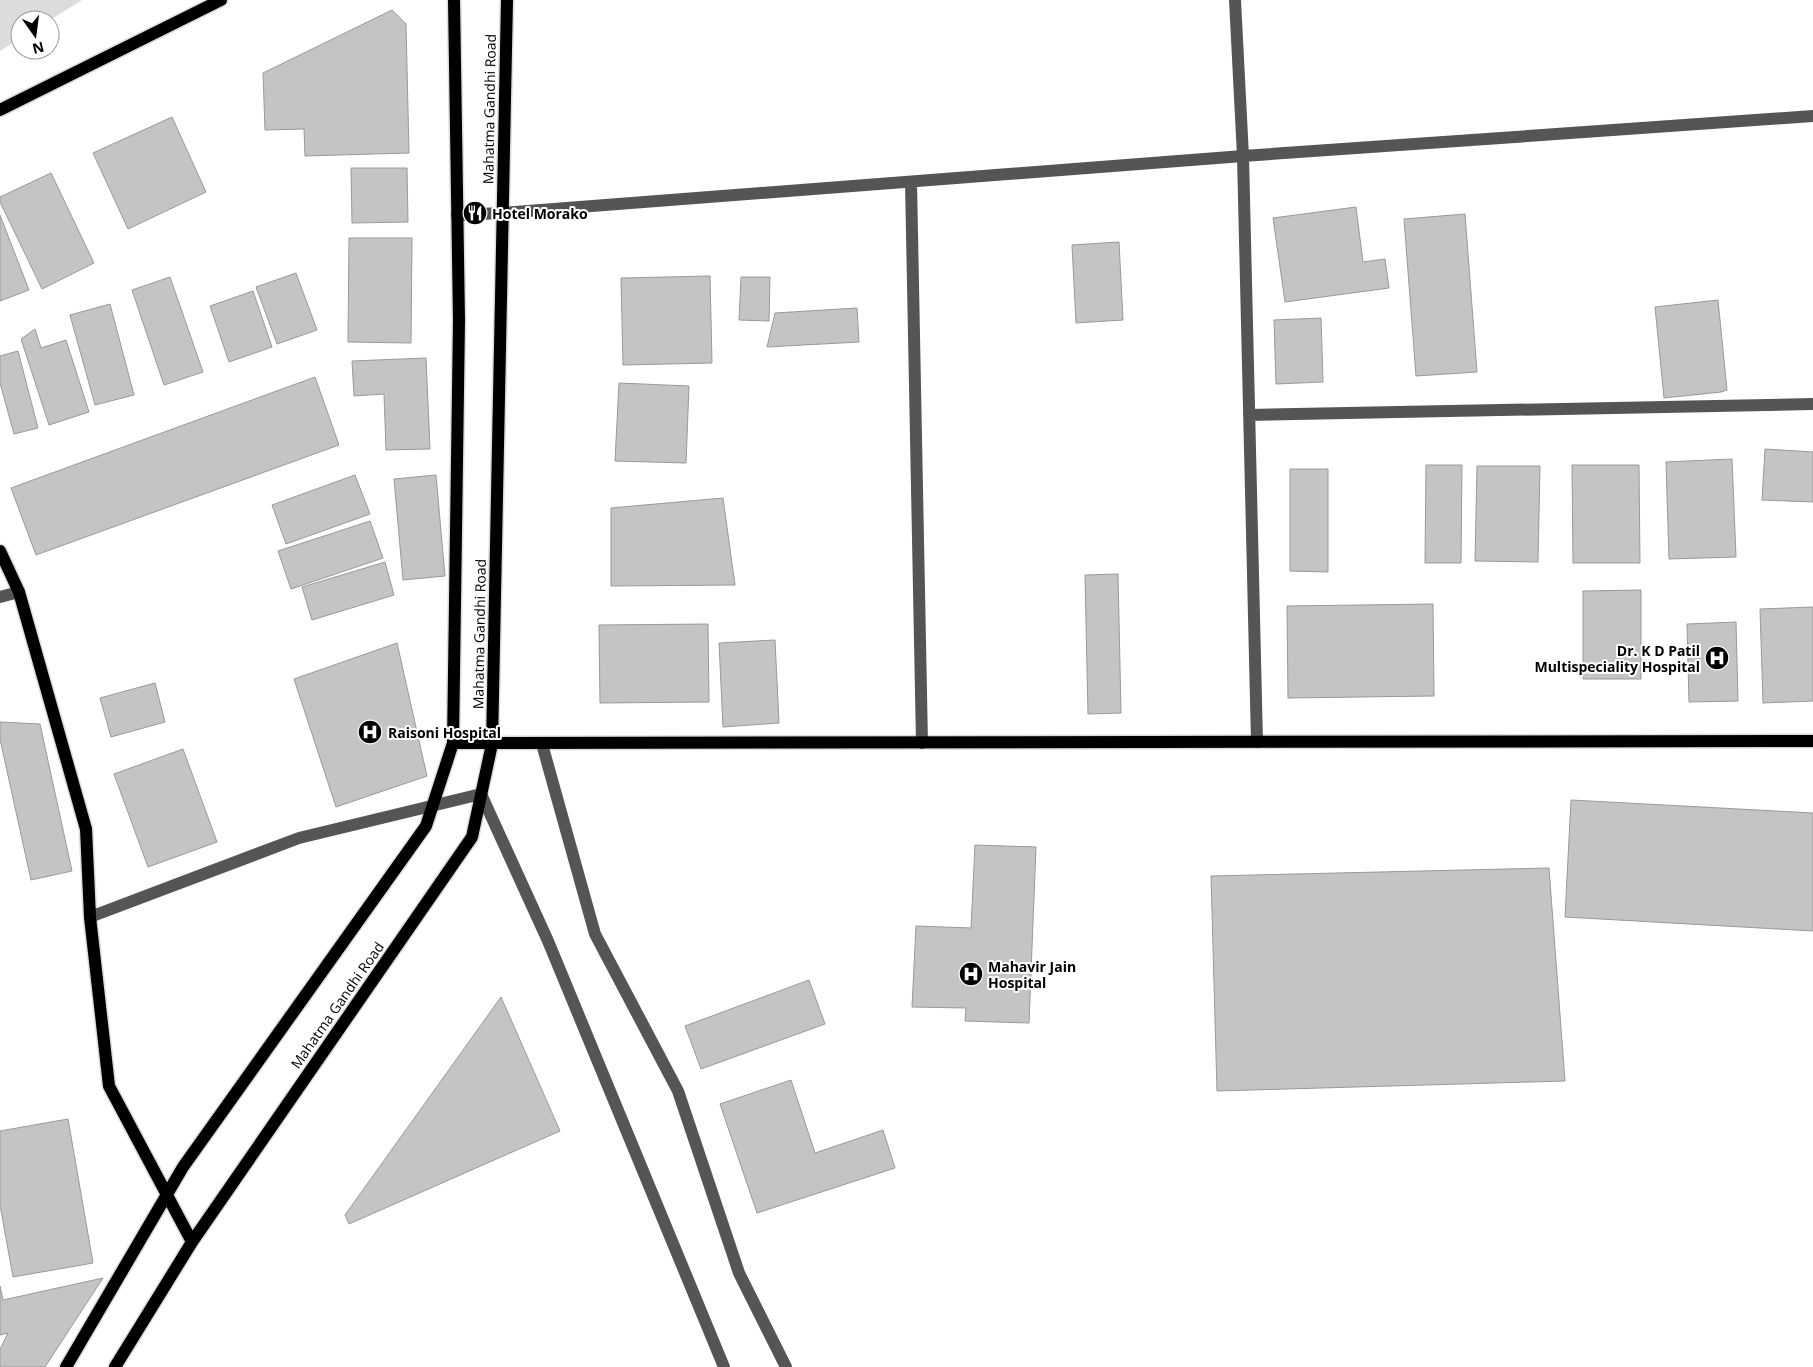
<svg xmlns="http://www.w3.org/2000/svg" width="1813" height="1367" viewBox="0 0 1813 1367" font-family="'Open Sans',sans-serif">
  <style>
    .green { fill: #dcdcdc }
    .building { fill: #c4c4c4; stroke: #999 }
    .lines { fill: none; stroke-linecap: round; stroke-linejoin: round }
    .major-casing { stroke: #dbdbdb; stroke-width: 15 }
    .minor { stroke: #555; stroke-width: 12 }
    .major { stroke: #000; stroke-width: 12 }
    .labels { text-anchor: middle; dominant-baseline: central; stroke-width: 4; stroke-linejoin: round; paint-order: stroke }
    .street-label { font-size: 14px; fill: #000; stroke: #fff }
    .poi-label { font-size: 14px; font-weight: bold; fill: #000; stroke: #fff; text-anchor: start }
  </style>
  <rect width="100%" height="100%" fill="#fff"/>
  <path class="green" d="M 0,0 L 82,0 L 50,20 L 20,20 L 20,38 L 0,51 Z"/>
  <path class="building" d="M 392,10 L 406,24 L 409,153 L 305,156 L 304,129 L 265,130 L 263,73 Z
    M 172,117 L 206,192 L 128,229 L 93,153 Z
    M 351,168 L 407,168 L 408,222 L 352,223 Z
    M 51,173 L 94,263 L 42,289 L 0,202 L 0,197 Z
    M 1356,207 L 1363,262 L 1385,259 L 1389,288 L 1285,302 L 1273,218 Z
    M 1465,214 L 1477,372 L 1416,376 L 1404,219 Z
    M 0,215 L 29,290 L 0,301 Z
    M 349,238 L 412,238 L 411,343 L 348,342 Z
    M 1119,242 L 1123,320 L 1076,323 L 1072,245 Z
    M 296,273 L 317,330 L 277,344 L 256,287 Z
    M 710,276 L 712,363 L 623,365 L 621,278 Z
    M 170,277 L 203,372 L 164,385 L 132,290 Z
    M 741,277 L 770,277 L 769,321 L 739,320 Z
    M 253,291 L 272,347 L 229,362 L 210,306 Z
    M 1718,300 L 1727,390 L 1721,392 L 1664,398 L 1655,307 Z
    M 110,304 L 134,395 L 95,405 L 70,315 Z
    M 857,308 L 859,342 L 767,347 L 775,313 Z
    M 1321,318 L 1323,382 L 1276,384 L 1274,320 Z
    M 35,329 L 41,348 L 66,340 L 89,412 L 49,425 L 21,339 Z
    M 18,351 L 38,428 L 14,434 L 0,383 L 0,356 Z
    M 426,358 L 430,449 L 386,450 L 384,394 L 354,396 L 352,361 Z
    M 315,377 L 339,445 L 36,555 L 11,488 Z
    M 619,383 L 689,386 L 686,463 L 615,461 Z
    M 1765,449 L 1813,452 L 1813,502 L 1762,500 Z
    M 1732,459 L 1736,557 L 1669,559 L 1666,462 Z
    M 1426,465 L 1462,465 L 1461,563 L 1425,563 Z
    M 1572,465 L 1639,465 L 1640,563 L 1573,563 Z
    M 1477,466 L 1540,466 L 1538,562 L 1475,561 Z
    M 1290,469 L 1328,469 L 1328,572 L 1290,571 Z
    M 355,475 L 370,514 L 286,544 L 272,505 Z
    M 436,475 L 445,576 L 403,580 L 394,479 Z
    M 723,498 L 735,585 L 611,586 L 611,508 Z
    M 370,521 L 383,558 L 291,589 L 278,551 Z
    M 385,562 L 394,595 L 312,620 L 302,587 Z
    M 1118,574 L 1121,713 L 1088,714 L 1085,575 Z
    M 1641,590 L 1641,679 L 1583,679 L 1583,591 Z
    M 1433,604 L 1434,696 L 1288,698 L 1287,606 Z
    M 1813,607 L 1813,701 L 1763,703 L 1760,609 Z
    M 1736,622 L 1738,701 L 1689,702 L 1687,624 Z
    M 708,624 L 709,702 L 600,703 L 599,625 Z
    M 775,640 L 779,723 L 723,727 L 719,643 Z
    M 397,643 L 427,776 L 336,807 L 294,679 Z
    M 155,683 L 165,722 L 111,737 L 100,698 Z
    M 0,722 L 40,724 L 72,871 L 31,880 L 0,739 Z
    M 183,749 L 217,842 L 148,867 L 114,774 Z
    M 1571,800 L 1813,813 L 1813,931 L 1565,917 Z
    M 975,845 L 1036,847 L 1029,1023 L 965,1021 L 966,1008 L 912,1007 L 916,926 L 971,928 Z
    M 1549,868 L 1565,1081 L 1217,1091 L 1211,876 Z
    M 809,980 L 825,1024 L 701,1069 L 685,1026 Z
    M 501,997 L 560,1131 L 349,1224 L 345,1215 Z
    M 791,1080 L 815,1153 L 883,1130 L 895,1168 L 757,1213 L 720,1104 Z
    M 68,1119 L 93,1263 L 13,1277 L 0,1205 L 0,1131 Z
    M 103,1278 L 45,1367 L 0,1367 L 0,1349 L 8,1333 L 0,1335 L 0,1286 L 3,1300 Z"/>
  <g class="lines">
    <g class="major-casing">
      <path id="major" d="M 0,110 L 221,0
        M 0,551 L 19,592 L 86,829 L 90,917 L 109,1086 L 192,1242
        M 453,743 L 1813,741
        M 66,1367 L 183,1167 L 426,826 L 453,743 L 459,320 L 454,0
        M 115,1367 L 192,1242 L 472,837 L 492,744 L 507,0"/>
    </g>
    <path class="minor" d="M 1235,0 L 1243,156 L 1257,742
      M 911,182 L 922,743
      M 457,215 L 502,213 L 1243,156 L 1813,116
      M 1249,415 L 1813,404
      M 0,597 L 19,592
      M 542,744 L 595,934 L 678,1091 L 739,1273 L 786,1367
      M 90,917 L 299,838 L 481,794 L 548,941 L 724,1367"/>
    <use href="#major" class="major"/>
  </g>
  <defs>
    <g id="restaurant-disc" transform="scale(1.25)"><circle r="9.5" fill="#000" stroke="#fff"/><path d="M-5-6h1v4h1v-4h1v4h1v-4h1v5L-1.5 .5V6h-2V.5L-5-1ZM5-6V6H3V1.5H1.5Q1.5-4 5-6Z" fill="#fff"/></g>
    <g id="hospital-disc" transform="scale(1.25)"><circle r="9.5" fill="#000" stroke="#fff"/><path d="M-5-5h3v3.5h4V-5h3V5h-3V1.5h-4V5h-3Z" fill="#fff"/></g>
  </defs>
  <g fill-rule="evenodd">
    <use href="#restaurant-disc" x="475" y="213"/>
    <use href="#hospital-disc" x="1717" y="658"/>
    <use href="#hospital-disc" x="370" y="732"/>
    <use href="#hospital-disc" x="971" y="974"/>
  </g>
  <g class="labels">
    <g class="street-label">
      <text transform="translate(489 109) rotate(-89)">Mahatma Gandhi Road</text>
      <text transform="translate(479 634) rotate(-89)">Mahatma Gandhi Road</text>
      <text transform="translate(337 1005) rotate(-55)">Mahatma Gandhi Road</text>
    </g>
    <g class="poi-label">
      <text x="492" y="213">Hotel Morako</text>
      <text x="1700" y="650" text-anchor="end">Dr. K D Patil<tspan x="1700" dy="16">Multispeciality Hospital</tspan></text>
      <text x="388" y="732">Raisoni Hospital</text>
      <text x="988" y="966">Mahavir Jain<tspan x="988" dy="16">Hospital</tspan></text>
    </g>
  </g>
  <g transform="translate(35 35) rotate(166)"><circle r="24" fill="#ffffff" stroke="#999999"/>
  <path d="M0-4L9 19L0 12L-9 19Z" fill="#000000"/>
  <text y="-8" font-size="14" font-weight="bold" text-anchor="middle" fill="#000000">N</text>
  </g>
</svg>
